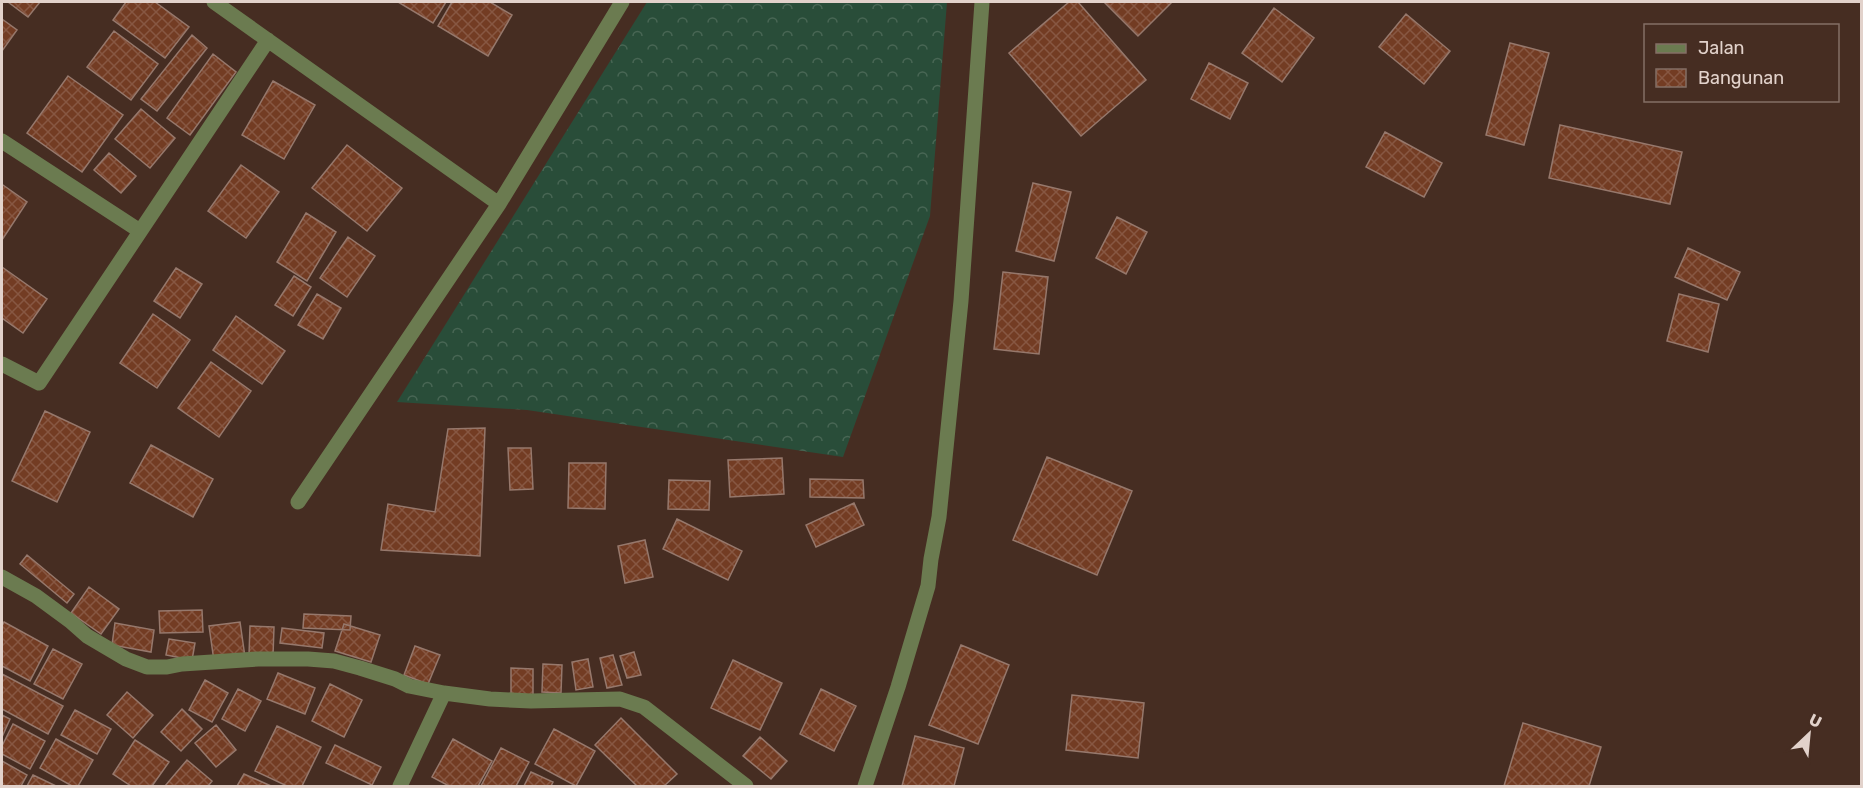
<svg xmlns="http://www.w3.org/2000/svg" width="1863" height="788" viewBox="0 0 1863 788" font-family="Rubik,sans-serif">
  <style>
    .forest { fill: url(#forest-crowns) }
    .building { fill: url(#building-cross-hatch); stroke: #96786c; stroke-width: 1.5 }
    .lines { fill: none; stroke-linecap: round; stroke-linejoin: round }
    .minor { stroke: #6b7b50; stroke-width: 15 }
  </style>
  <defs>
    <pattern id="forest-crowns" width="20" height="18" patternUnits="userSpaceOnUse" patternTransform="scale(1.5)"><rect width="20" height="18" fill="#294d39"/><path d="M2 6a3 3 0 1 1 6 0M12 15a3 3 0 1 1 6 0" fill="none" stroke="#486654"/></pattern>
    <pattern id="building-cross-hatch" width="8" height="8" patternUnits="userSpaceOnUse" patternTransform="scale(1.5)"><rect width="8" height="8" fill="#733c23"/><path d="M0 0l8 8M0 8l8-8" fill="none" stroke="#875742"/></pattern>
  </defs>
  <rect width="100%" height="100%" fill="#462d22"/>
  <path class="forest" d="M 647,2 L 947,2 L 930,216 L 843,457 L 527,410 L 397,402 Z"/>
  <path class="building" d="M 8,2 L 40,2 L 28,17 Z
    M 126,2 L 155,2 L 189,27 L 165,58 L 113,20 Z
    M 398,2 L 446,2 L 433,23 Z
    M 452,2 L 490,2 L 512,15 L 488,56 L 438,26 Z
    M 1069,2 L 1078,2 L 1146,80 L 1081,136 L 1009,53 Z
    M 1104,2 L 1172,2 L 1138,36 Z
    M 1274,8 L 1314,38 L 1282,82 L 1242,53 Z
    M 1406,14 L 1450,51 L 1424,84 L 1379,47 Z
    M 2,19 L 17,30 L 2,51 Z
    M 114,31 L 158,64 L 131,100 L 87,67 Z
    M 192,35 L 207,48 L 157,111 L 141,99 Z
    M 1510,43 L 1549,53 L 1524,145 L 1486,135 Z
    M 213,54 L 236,72 L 190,135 L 167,118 Z
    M 1209,63 L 1248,83 L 1230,119 L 1191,99 Z
    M 68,76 L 123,115 L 82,172 L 27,133 Z
    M 273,81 L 315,105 L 284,159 L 242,135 Z
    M 141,109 L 175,138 L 150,168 L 115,139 Z
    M 1560,125 L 1682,152 L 1670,204 L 1549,178 Z
    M 1385,132 L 1442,163 L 1424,197 L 1366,167 Z
    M 347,145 L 402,188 L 367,231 L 312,188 Z
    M 109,153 L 136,176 L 121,193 L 94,170 Z
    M 241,165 L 279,192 L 246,238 L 208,211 Z
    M 1033,183 L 1071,192 L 1054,261 L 1016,251 Z
    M 3,185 L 27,202 L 2,240 L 2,187 Z
    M 306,213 L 336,232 L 307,281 L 277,262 Z
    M 1117,217 L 1147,232 L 1126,274 L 1096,258 Z
    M 348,237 L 375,256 L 347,297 L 320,278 Z
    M 1688,248 L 1740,272 L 1727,300 L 1675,277 Z
    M 2,267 L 47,299 L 23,333 L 2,318 Z
    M 176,268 L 202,284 L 180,318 L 154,301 Z
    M 1003,272 L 1048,277 L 1039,354 L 994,349 Z
    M 294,276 L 311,287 L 293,316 L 275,305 Z
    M 317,294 L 341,308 L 323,339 L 298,325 Z
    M 1679,294 L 1719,304 L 1708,352 L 1667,341 Z
    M 153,314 L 190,340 L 157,388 L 120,363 Z
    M 236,316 L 285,351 L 262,384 L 213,350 Z
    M 211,362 L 251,391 L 219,437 L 178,408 Z
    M 45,411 L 90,432 L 57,502 L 12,481 Z
    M 485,428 L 480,556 L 381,550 L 388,504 L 435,512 L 448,429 Z
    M 151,445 L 213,479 L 193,517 L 130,483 Z
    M 508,448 L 531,448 L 533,489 L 510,490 Z
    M 1047,457 L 1132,491 L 1097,575 L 1013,540 Z
    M 782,458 L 784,494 L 730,497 L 728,460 Z
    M 569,463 L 606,463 L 605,509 L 568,508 Z
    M 810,479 L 863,480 L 864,498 L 810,497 Z
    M 669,480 L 710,481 L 709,510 L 668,509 Z
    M 854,503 L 864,525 L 816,547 L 806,525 Z
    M 677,519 L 742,551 L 728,580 L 663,549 Z
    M 645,540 L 653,577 L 625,583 L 618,546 Z
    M 27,555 L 74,594 L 67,603 L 20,564 Z
    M 89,587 L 119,609 L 101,634 L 71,613 Z
    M 202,610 L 203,632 L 160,633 L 159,611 Z
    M 304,614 L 351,616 L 350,630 L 303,628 Z
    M 4,622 L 48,646 L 30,681 L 2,666 L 2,626 Z
    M 240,622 L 245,657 L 214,661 L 209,626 Z
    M 115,623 L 154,630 L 151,652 L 112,645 Z
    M 344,624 L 380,635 L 371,662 L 335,651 Z
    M 250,626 L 274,627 L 273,656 L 249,655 Z
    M 282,628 L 324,633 L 322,648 L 280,643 Z
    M 169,639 L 195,643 L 192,660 L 166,655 Z
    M 961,645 L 1009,665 L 978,744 L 929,725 Z
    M 415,646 L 440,655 L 428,684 L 404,675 Z
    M 53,649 L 82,664 L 63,699 L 34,684 Z
    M 634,652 L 641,675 L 627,678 L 620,656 Z
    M 613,655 L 622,685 L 607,688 L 600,658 Z
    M 588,659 L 593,687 L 576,690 L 572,662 Z
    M 733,660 L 782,683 L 760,730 L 711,708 Z
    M 543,664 L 562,665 L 561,693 L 542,692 Z
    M 511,668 L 533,669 L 533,695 L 511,695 Z
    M 278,673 L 315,688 L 305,714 L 267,699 Z
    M 2,674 L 63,706 L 48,734 L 2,709 Z
    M 205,680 L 228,693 L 212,722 L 189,710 Z
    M 330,684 L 362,700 L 344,737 L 312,721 Z
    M 238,689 L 261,701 L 245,731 L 222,719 Z
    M 821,689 L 856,706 L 834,751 L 800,734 Z
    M 127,692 L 153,715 L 133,738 L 107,715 Z
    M 1072,695 L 1144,703 L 1138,758 L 1066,750 Z
    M 182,709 L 202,729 L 181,751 L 161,732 Z
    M 75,710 L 111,729 L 97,754 L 61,735 Z
    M 2,715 L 10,719 L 2,737 Z
    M 621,718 L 677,774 L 664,786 L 637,786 L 595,745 Z
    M 1523,723 L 1601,747 L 1589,786 L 1504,786 Z
    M 13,724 L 45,741 L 30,769 L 2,754 L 2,746 Z
    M 216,725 L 236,750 L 216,767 L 195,743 Z
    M 277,726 L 321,747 L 302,786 L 287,786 L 255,771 Z
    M 554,729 L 595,751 L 576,786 L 535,764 Z
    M 915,736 L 964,748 L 954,786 L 902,786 Z
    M 760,737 L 787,761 L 771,779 L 743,756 Z
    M 56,739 L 93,760 L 78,786 L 72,786 L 40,768 Z
    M 453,739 L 492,761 L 478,786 L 449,786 L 432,777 Z
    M 135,740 L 169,762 L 152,786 L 131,786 L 113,774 Z
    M 335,745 L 381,767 L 372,785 L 326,763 Z
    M 501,748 L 529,762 L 516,786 L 481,786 Z
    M 187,760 L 212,781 L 208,786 L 165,786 Z
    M 2,761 L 27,775 L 21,786 L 2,786 Z
    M 531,772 L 553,782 L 551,786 L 524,786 Z
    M 244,774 L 271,786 L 237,786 Z
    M 33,775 L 56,786 L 27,786 Z"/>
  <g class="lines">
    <path class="minor" d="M 214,2 L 499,204
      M 2,141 L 140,231
      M 2,364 L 39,383 L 268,40
      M 298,502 L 499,204 L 622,2
      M 2,577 L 36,596 L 70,621 L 87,636 L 126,659 L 147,667 L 167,667 L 182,664 L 258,659 L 308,659 L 334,661 L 360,668 L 395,679 L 409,686 L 444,693 L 490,699 L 531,701 L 620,699 L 644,707 L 746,786
      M 400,786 L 444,693
      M 865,786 L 898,687 L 928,586 L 931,559 L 939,517 L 961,301 L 982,2"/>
  </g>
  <rect width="1863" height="788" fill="none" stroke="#e2d2cb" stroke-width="6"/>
  <rect x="1644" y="24" width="195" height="78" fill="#462d22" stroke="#846f66" stroke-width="1.5"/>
  <rect x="1656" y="44" width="30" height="9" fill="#6b7b50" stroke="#846f66" stroke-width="1.5"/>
  <text x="1698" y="54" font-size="18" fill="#e2d2cb">Jalan</text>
  <rect x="1656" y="69" width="30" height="18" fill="url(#building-cross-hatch)" stroke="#846f66" stroke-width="1.5"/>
  <text x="1698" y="84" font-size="18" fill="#e2d2cb">Bangunan</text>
  <g transform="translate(1809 734) rotate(26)" stroke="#462d22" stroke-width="4.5" paint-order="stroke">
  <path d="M0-4.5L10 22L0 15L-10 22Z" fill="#e2d2cb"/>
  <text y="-9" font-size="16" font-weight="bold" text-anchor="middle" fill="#e2d2cb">U</text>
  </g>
</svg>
